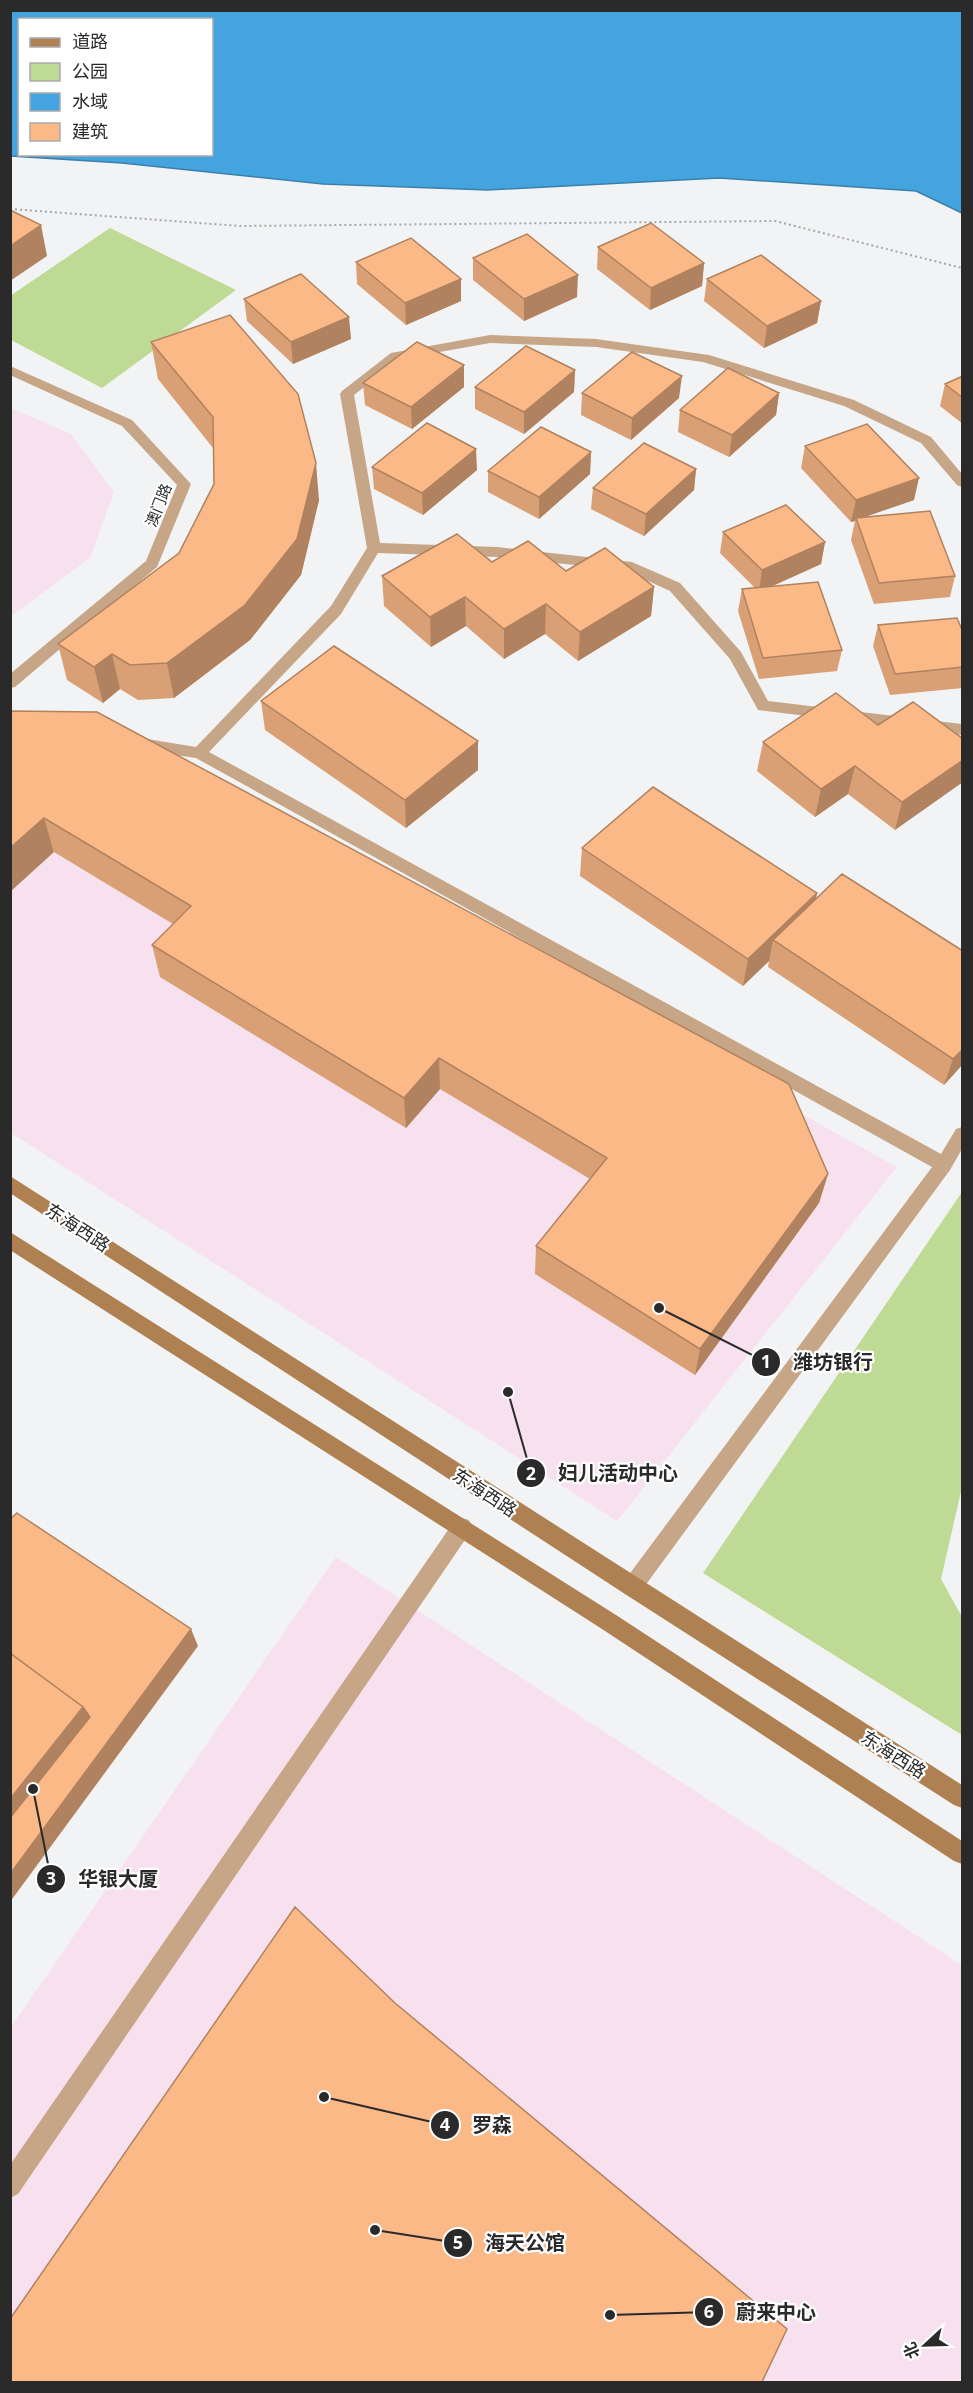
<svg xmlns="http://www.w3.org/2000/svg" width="973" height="2393" viewBox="0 0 973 2393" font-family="'Open Sans','Noto Sans SC',sans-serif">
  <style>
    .commercial { fill: #f8e1ee }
    .green { fill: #beda94 }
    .water { fill: #44a4e0; stroke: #3c7fa9; stroke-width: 1.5; fill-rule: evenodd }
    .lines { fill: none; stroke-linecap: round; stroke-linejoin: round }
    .path { stroke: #a6a6a7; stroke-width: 2; stroke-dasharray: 2 3; stroke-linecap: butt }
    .service { fill: #c6a687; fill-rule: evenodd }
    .minor { fill: #c6a687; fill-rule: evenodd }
    .secondary { fill: #af8051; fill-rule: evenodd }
    .wall { fill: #d99f75 }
    .shaded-wall { fill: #b0825f }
    .building { fill: #fcb988; stroke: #b0825f; stroke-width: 1.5 }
    .labels { text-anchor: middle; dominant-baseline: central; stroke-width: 4.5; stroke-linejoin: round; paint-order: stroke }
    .far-street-label { font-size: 15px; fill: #2a2a2a; stroke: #fff }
    .street-label { font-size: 18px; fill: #2a2a2a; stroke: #fff }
    .leader { fill: none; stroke: #2a2a2a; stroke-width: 2 }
    .callout-dot { fill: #2a2a2a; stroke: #fff; stroke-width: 2 }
    .mark-label { font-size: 18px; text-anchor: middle; font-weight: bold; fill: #fff }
    .callout-label { font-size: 20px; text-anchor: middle; font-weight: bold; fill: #2a2a2a; stroke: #fff; stroke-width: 4.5; stroke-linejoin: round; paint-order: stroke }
  </style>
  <rect width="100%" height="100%" fill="#f2f3f4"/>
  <path class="commercial" d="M 11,408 L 71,434 L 114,492 L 90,558 L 11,616 Z
    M 10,751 L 185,772 L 897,1167 L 617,1521 L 11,1133 Z
    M 336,1557 L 962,1965 L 962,2382 L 11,2382 L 11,2027 Z"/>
  <path class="green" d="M 110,228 L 236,290 L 102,388 L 11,340 L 10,296 Z
    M 962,1192 L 962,1487 L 941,1579 L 962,1617 L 962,1735 L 703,1573 Z"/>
  <path class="water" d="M 10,11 L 962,11 L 962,213 L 916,191 L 719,178 L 488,190 L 323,184 L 122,163 L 11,156 ZM 20,20 L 212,20 L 212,154 L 20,154 Z"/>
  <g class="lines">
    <path class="path" d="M 10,209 L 240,226 L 775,221 L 962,268"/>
    <path class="service" d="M 462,1518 L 469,1520 L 472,1527 L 469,1534 L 18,2194 L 10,2198 L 10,2165 L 455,1520 Z"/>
    <path class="minor" d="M 490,335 L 596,339 L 709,355 L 854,400 L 931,437 L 962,474 L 962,487 L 957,485 L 921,443 L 844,406 L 703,362 L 596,347 L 490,343 L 400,359 L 354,395 L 380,543 L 497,547 L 632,562 L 680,583 L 741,652 L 768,701 L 962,724 L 962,735 L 758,710 L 730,659 L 670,591 L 624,570 L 497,557 L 378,553 L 341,614 L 209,752 L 941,1154 L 956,1129 L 962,1127 L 962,1149 L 950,1170 L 639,1594 L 632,1597 L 625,1594 L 622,1587 L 625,1580 L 932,1167 L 196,758 L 141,750 L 136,748 L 133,744 L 136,740 L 141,738 L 196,747 L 331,606 L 367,548 L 340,394 L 342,391 L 391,353 Z
      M 10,366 L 132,420 L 191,484 L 157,567 L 15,687 L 10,688 L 10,674 L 146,561 L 177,485 L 122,426 L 10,375 Z"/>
    <path class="secondary" d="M 10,1176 L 962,1785 L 962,1808 L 954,1805 L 625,1594 L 10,1193 Z
      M 10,1232 L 616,1615 L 962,1841 L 962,1864 L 954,1861 L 602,1629 L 10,1250 Z"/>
  </g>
  <path class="wall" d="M 598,247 L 704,263 L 702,286 L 650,310 L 597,269 Z
    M 473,258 L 577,297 L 524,321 L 473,280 Z
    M 356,262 L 461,279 L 461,301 L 406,325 L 357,284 Z
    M 707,279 L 821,301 L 817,323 L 764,348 L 704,301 Z
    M 244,299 L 351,339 L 293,364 L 247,321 Z
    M 151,342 L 319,500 L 301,575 L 250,640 L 174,698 L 138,700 L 120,689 L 103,703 L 67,680 L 58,644 L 179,553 L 214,484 L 213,448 L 158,379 Z
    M 575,370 L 574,392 L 524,434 L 475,409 L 475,387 Z
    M 963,376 L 963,424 L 940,406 L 945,384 Z
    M 363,383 L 464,387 L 412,429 L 365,405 Z
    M 582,393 L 679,398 L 631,440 L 581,415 Z
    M 779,393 L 776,415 L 729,457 L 678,432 L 680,410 Z
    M 805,446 L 914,500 L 864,517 L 955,576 L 950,597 L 874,604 L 851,540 L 855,521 L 851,522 L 801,468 Z
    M 591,452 L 590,474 L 539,519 L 488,492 L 488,471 Z
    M 372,467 L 477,470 L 423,515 L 374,489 Z
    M 696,469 L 694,490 L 644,536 L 591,509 L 593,488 Z
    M 723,532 L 825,542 L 821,564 L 770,587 L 842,650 L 837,671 L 759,679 L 738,611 L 742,589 L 755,588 L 720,553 Z
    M 492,562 L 566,571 L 654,587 L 651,616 L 578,661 L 545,634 L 504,659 L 466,626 L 431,647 L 384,606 L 382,576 Z
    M 878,625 L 963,632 L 963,688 L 890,695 L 873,646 Z
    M 261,701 L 478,741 L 478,770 L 406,828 L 265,730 Z
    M 10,711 L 828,1174 L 819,1203 L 695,1375 L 535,1274 L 536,1246 L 590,1179 L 440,1089 L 406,1128 L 160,977 L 152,945 L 173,924 L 54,852 Z
    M 878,725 L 963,739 L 895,830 L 848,794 L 815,817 L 757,771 L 763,742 Z
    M 582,848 L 817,893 L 816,899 L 963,951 L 963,1064 L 944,1085 L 768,967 L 769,961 L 743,986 L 580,876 Z"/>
  <path class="shaded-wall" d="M 41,225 L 47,256 L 10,281 L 10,246 Z
    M 704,263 L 702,286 L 650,310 L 651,288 Z
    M 578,275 L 577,297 L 524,321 L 524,299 Z
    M 461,279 L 461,301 L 406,325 L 405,303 Z
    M 821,301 L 817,323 L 764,348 L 767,326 Z
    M 349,317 L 351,339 L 293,364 L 291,342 Z
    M 464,365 L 464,387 L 412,429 L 411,407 Z
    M 575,370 L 574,392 L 524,434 L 524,412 Z
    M 682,376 L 679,398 L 631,440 L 632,418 Z
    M 779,393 L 776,415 L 729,457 L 732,435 Z
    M 476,449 L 477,470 L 423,515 L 422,493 Z
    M 591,452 L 590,474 L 539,519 L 539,497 Z
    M 316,463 L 319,500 L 301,575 L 250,640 L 174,698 L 167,663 Z
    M 696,469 L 694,490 L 644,536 L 646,514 Z
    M 919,478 L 914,500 L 856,520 L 856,518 L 855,521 L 851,522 L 856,500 Z
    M 825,542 L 821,564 L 759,592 L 762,570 Z
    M 654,587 L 651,616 L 578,661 L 580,632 Z
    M 465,597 L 466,626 L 431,647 L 430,617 Z
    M 546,604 L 545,634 L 504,659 L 504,629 Z
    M 112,654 L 120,689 L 103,703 L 94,667 Z
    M 478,741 L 478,770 L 406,828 L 405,800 Z
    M 963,760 L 963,782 L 895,830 L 902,802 Z
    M 855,766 L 848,794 L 815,817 L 821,789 Z
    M 44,818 L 54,852 L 10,892 L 10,848 Z
    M 817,893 L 811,921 L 773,940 L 769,961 L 743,986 L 748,959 Z
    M 963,1049 L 963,1064 L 944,1085 L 953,1059 Z
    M 439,1058 L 440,1089 L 406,1128 L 404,1098 Z
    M 828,1174 L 819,1203 L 695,1375 L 700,1349 Z
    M 191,1629 L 198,1646 L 10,1902 L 10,1874 Z
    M 83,1707 L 100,1732 L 10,1846 L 10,1799 Z"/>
  <path class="building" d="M 10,210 L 41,225 L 10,246 Z
    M 651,223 L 704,263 L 651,288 L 598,247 Z
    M 527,234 L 578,275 L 524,299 L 473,258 Z
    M 411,238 L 461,279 L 405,303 L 356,262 Z
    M 761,255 L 821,301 L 767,326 L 707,279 Z
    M 301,274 L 349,317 L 291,342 L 244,299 Z
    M 230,315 L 298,394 L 316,463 L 297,539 L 245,605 L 167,663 L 130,665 L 112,654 L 94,667 L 58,644 L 179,553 L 214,484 L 213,417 L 151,342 Z
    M 417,342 L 464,365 L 411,407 L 363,383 Z
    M 526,346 L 575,370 L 524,412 L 475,387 Z
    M 632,352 L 682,376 L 632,418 L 582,393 Z
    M 728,368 L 779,393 L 732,435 L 680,410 Z
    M 963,376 L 963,398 L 945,384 Z
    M 427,423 L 476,449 L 422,493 L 372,467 Z
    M 867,424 L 919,478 L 856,500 L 805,446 Z
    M 541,427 L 591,452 L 539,497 L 488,471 Z
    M 644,443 L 696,469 L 646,514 L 593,488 Z
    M 786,505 L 825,542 L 762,570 L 723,532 Z
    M 930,511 L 955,576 L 879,583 L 856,518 Z
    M 457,534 L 492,562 L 528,541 L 566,571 L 605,548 L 654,587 L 580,632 L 546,604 L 504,629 L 465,597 L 430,617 L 382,576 Z
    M 818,582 L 842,650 L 763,658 L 742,589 Z
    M 957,618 L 963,632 L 963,667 L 895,674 L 878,625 Z
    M 334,646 L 478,741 L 405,800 L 261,701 Z
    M 836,693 L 878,725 L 913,702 L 963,739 L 963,760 L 902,802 L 855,766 L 821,789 L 763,742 Z
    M 10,711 L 97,712 L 789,1084 L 828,1174 L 700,1349 L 536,1246 L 607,1158 L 439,1058 L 404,1098 L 152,945 L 191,906 L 44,818 L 10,848 Z
    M 653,787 L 817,893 L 748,959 L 582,848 Z
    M 842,874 L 963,951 L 963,1049 L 953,1059 L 773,940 Z
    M 17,1513 L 191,1629 L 10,1874 L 10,1818 L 90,1717 L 83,1707 L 10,1653 L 10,1519 Z
    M 10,1653 L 83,1707 L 10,1799 Z
    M 295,1907 L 395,2003 L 787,2329 L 762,2382 L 10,2382 L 10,2319 Z"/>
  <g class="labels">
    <g class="far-street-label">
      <text transform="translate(158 505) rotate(-68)">澳门路</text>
    </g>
    <g class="street-label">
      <text transform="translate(78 1227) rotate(33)">东海西路</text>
      <text transform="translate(485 1492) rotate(33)">东海西路</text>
      <text transform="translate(894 1754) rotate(32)">东海西路</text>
    </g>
  </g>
  <path class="leader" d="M659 1308L766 1362M508 1392L531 1473M33 1789L51 1879M324 2097L445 2125M375 2230L458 2243M610 2315L709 2312"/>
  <g class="callout-dot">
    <circle cx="659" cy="1308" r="6"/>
    <circle cx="508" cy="1392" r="6"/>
    <circle cx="33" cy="1789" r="6"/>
    <circle cx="324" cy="2097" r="6"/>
    <circle cx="375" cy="2230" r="6"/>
    <circle cx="610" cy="2315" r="6"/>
    <circle cx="766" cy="1362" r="15"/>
    <circle cx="531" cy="1473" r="15"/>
    <circle cx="51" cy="1879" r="15"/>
    <circle cx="445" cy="2125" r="15"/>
    <circle cx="458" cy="2243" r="15"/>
    <circle cx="709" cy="2312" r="15"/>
  </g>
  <g class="mark-label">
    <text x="766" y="1368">1</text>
    <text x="531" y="1480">2</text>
    <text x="51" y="1885">3</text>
    <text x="445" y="2131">4</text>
    <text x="458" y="2249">5</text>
    <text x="709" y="2318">6</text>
  </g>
  <g class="callout-label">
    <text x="833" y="1369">潍坊银行</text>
    <text x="618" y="1480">妇儿活动中心</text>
    <text x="118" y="1886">华银大厦</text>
    <text x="492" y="2132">罗森</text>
    <text x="525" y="2250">海天公馆</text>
    <text x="776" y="2319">蔚来中心</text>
  </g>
  <rect width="973" height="2393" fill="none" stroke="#2a2a2a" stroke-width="24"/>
  <rect x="18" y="18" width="195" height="138" fill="#ffffff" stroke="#aaaaaa" stroke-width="1.5"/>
  <rect x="30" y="38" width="30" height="9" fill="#af8051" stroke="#aaaaaa" stroke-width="1.5"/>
  <text x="72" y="48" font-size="18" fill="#2a2a2a">道路</text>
  <rect x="30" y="63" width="30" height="18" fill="#beda94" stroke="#aaaaaa" stroke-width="1.5"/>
  <text x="72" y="78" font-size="18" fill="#2a2a2a">公园</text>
  <rect x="30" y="93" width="30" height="18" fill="#44a4e0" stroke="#aaaaaa" stroke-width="1.5"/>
  <text x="72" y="108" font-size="18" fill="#2a2a2a">水域</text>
  <rect x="30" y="123" width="30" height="18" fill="#fcb988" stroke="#aaaaaa" stroke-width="1.5"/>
  <text x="72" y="138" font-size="18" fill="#2a2a2a">建筑</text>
  <g transform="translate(925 2345) rotate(248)" stroke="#ffffff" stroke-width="4.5" paint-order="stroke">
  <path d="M0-4.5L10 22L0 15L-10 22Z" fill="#2a2a2a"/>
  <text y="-9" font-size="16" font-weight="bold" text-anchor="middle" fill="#2a2a2a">北</text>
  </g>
</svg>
